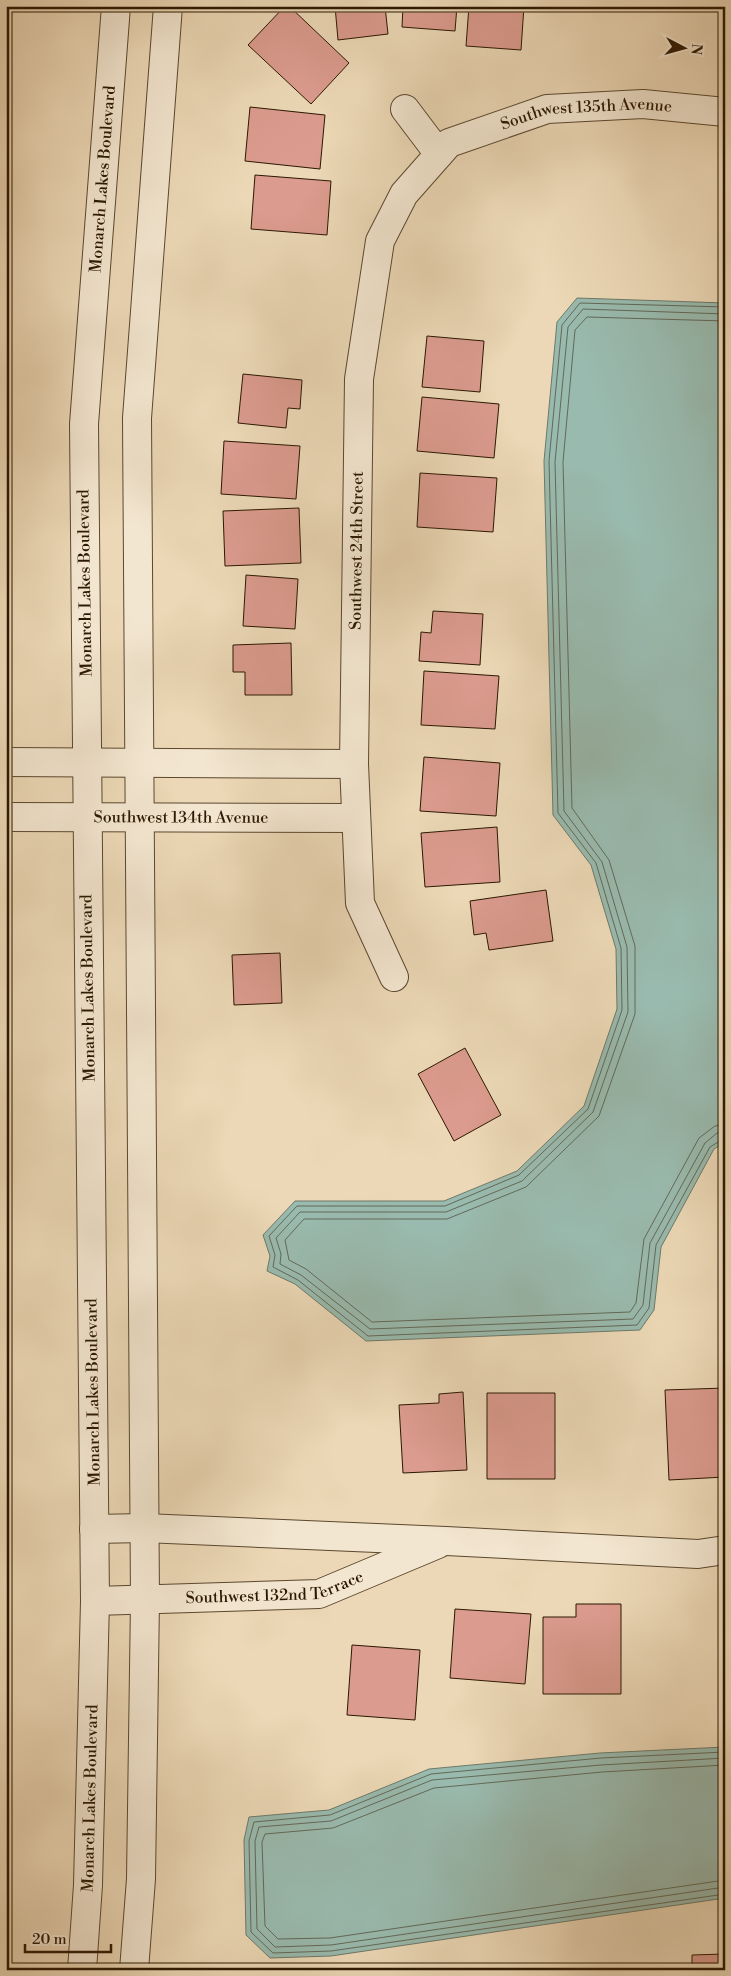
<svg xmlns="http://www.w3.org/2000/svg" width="731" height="1976" viewBox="0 0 731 1976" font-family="'Libre Bodoni',serif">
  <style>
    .water { fill: #99baae; stroke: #6d7969 }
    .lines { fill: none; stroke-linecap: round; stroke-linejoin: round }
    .shore { stroke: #626958; stroke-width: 1 }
    .building { fill: #db9b8e; stroke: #2b1801 }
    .minor-casing { stroke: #5b482e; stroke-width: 30 }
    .minor { stroke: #f3e6d0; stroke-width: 28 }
    .labels { text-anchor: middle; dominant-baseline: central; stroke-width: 4; stroke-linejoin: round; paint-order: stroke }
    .street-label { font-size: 16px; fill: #2b1801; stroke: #f3e6d0 }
  </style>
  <rect width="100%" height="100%" fill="#ecd8b6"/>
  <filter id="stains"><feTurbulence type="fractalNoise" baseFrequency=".004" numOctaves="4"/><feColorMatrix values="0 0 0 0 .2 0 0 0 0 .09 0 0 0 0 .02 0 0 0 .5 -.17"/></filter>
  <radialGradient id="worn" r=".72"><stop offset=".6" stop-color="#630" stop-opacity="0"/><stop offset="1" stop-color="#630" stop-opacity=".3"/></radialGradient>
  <path class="water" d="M 577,298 L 725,303 L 725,1142 L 714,1149 L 661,1247 L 654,1310 L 640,1330 L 366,1341 L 295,1284 L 267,1271 L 270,1256 L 263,1235 L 295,1201 L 444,1201 L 517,1171 L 584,1106 L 617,1009 L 616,949 L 591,865 L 553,815 L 544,461 L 557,322 Z
    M 725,1747 L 725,1898 L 331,1956 L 270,1958 L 246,1935 L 244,1840 L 249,1817 L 329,1810 L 429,1769 L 600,1753 Z"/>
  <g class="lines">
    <path class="shore" d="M 725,307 L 580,303 L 562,325 L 549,461 L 558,813 L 596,863 L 621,948 L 622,1010 L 588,1109 L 519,1175 L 445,1206 L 297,1206 L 269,1236 L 275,1255 L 273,1267 L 298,1280 L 368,1336 L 637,1325 L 649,1308 L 656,1245 L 710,1147 L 725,1138
      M 725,314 L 583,309 L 568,327 L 555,462 L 564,811 L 602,862 L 627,947 L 628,1012 L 593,1112 L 522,1181 L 446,1212 L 300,1212 L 276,1238 L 281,1254 L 280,1264 L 301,1275 L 370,1329 L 633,1319 L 643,1305 L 650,1243 L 705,1143 L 717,1133 L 725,1132
      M 725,321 L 587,317 L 575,330 L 563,462 L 572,808 L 609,860 L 635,946 L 635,1014 L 599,1116 L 526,1187 L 447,1219 L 304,1219 L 285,1240 L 289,1260 L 306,1269 L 372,1322 L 630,1312 L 636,1303 L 644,1239 L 699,1138 L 715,1126 L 725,1124
      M 725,1752 L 601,1758 L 431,1774 L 330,1815 L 254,1822 L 249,1841 L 251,1932 L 273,1953 L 331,1951 L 725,1894
      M 725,1758 L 601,1765 L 432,1780 L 331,1821 L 259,1827 L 255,1841 L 257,1929 L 275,1947 L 331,1945 L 725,1887
      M 725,1765 L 602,1772 L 434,1788 L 333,1828 L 265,1834 L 262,1842 L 265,1926 L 278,1939 L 330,1938 L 725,1880"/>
  </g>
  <path class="building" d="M 285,6 L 289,6 L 349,63 L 311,104 L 248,45 Z
    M 335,6 L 385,6 L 388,34 L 338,40 Z
    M 403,6 L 457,6 L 455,31 L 402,27 Z
    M 469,6 L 524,6 L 521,50 L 466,46 Z
    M 250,107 L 325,115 L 320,169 L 245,161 Z
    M 255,175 L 331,181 L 327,235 L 251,229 Z
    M 427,336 L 484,341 L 480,392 L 422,387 Z
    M 243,374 L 302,380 L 300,409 L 288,408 L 286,428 L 238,423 Z
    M 422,397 L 499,404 L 494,458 L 417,451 Z
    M 224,441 L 300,446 L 296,499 L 221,494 Z
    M 420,473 L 497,478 L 493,532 L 417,527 Z
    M 299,508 L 301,563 L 225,566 L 223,511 Z
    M 246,575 L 298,579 L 295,629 L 243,626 Z
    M 433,611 L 483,614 L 480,665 L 419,661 L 421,632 L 431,633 Z
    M 291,643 L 292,695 L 245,695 L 245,672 L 233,672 L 233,645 Z
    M 424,671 L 499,676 L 495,729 L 421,725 Z
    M 424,757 L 500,763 L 496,816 L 420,811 Z
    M 497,827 L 500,882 L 425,887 L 421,833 Z
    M 546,890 L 553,941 L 489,950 L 486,933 L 474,935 L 470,901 Z
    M 280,953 L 282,1003 L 234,1005 L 232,955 Z
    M 465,1048 L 501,1115 L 454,1141 L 418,1074 Z
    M 725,1388 L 725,1477 L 669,1480 L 665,1390 Z
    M 463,1392 L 467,1470 L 403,1473 L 399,1405 L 439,1403 L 439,1394 Z
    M 487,1393 L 555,1393 L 555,1479 L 487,1479 Z
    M 576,1604 L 621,1604 L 621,1694 L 543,1694 L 543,1617 L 576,1617 Z
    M 455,1609 L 531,1614 L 525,1684 L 450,1678 Z
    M 352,1645 L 420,1650 L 415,1720 L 347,1715 Z
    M 725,1954 L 725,1970 L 692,1970 L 692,1955 Z"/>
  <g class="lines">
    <g class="minor-casing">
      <g id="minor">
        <path d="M 405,109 L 439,154"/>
        <path d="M 6,762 L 354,764"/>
        <path id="s1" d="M 6,817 L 356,818"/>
        <path id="s2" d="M 394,977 L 360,903 L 354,764 L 359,379 L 380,241 L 404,194 L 449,143 L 547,109 L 643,104 L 725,112"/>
        <path d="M 94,1529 L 144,1528 L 446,1541 L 698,1554 L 725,1550"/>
        <path id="s3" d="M 95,1601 L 319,1594 L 438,1544"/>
        <path id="s4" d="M 82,1970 L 88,1885 L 95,1601 L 84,424 L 116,6"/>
        <path d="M 134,1970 L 141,1879 L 145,1600 L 137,418 L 168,6"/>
      </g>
    </g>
    <use href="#minor" class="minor"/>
  </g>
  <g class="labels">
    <g class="street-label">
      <text stroke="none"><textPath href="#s2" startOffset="1008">Southwest 135th Avenue</textPath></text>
      <text stroke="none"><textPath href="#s4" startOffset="1792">Monarch Lakes Boulevard</textPath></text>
      <text stroke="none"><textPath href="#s2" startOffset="434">Southwest 24th Street</textPath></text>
      <text transform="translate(85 583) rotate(-91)">Monarch Lakes Boulevard</text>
      <text stroke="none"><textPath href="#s1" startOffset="175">Southwest 134th Avenue</textPath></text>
      <text transform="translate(88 988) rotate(-91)">Monarch Lakes Boulevard</text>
      <text transform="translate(93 1392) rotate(-91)">Monarch Lakes Boulevard</text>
      <text stroke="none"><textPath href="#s3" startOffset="181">Southwest 132nd Terrace</textPath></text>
      <text stroke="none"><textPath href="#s4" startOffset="172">Monarch Lakes Boulevard</textPath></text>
    </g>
  </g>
  <rect width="731" height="1976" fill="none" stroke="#ecd8b6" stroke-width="25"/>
  <rect x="8" y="8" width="716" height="1961" fill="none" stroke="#2b1801" stroke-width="2.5"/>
  <rect x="12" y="12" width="706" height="1951" fill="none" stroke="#2b1801"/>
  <g transform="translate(684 48) rotate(96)" stroke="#f3e6d0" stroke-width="4" paint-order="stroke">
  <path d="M0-4L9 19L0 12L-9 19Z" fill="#2b1801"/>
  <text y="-8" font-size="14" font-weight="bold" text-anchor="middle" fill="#2b1801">N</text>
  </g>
  <path d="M25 1944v8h86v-8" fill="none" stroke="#2b1801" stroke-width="2.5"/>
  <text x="32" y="1944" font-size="15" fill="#2b1801" stroke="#f3e6d0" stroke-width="4" paint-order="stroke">20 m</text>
  <rect width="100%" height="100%" filter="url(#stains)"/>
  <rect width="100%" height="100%" fill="url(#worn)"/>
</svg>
